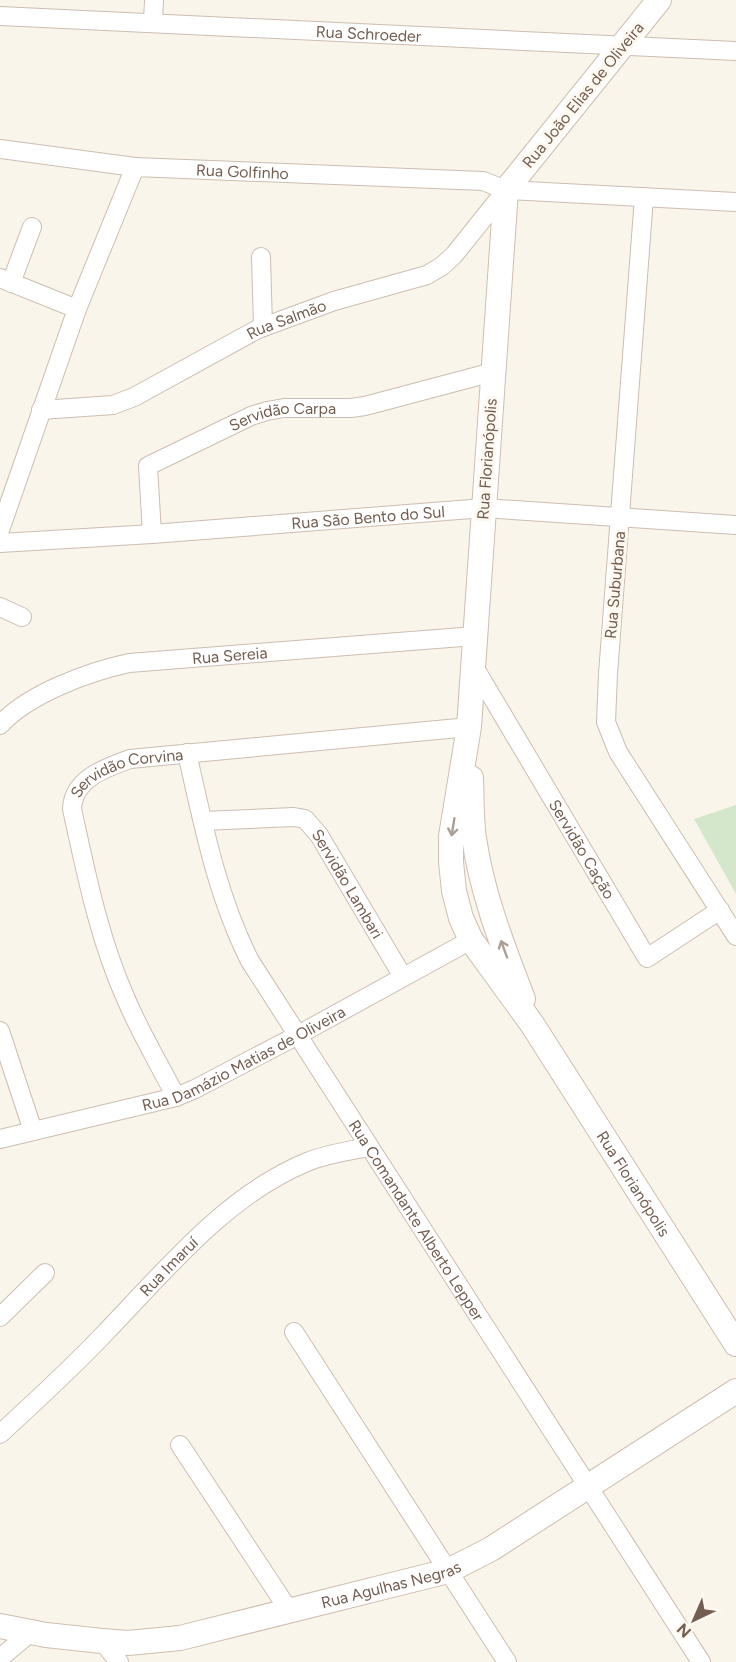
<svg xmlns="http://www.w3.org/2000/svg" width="736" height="1662" viewBox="0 0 736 1662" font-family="Figtree,sans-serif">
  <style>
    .green { fill: #d5e7ca }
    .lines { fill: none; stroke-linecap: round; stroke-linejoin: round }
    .street-casing { stroke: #ccbdb1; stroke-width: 20 }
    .secondary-casing { stroke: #cebeaf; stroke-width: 26 }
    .street { stroke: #fff; stroke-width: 18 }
    .secondary { stroke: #fff; stroke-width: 24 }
    .oneway { stroke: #ab9e96 }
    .labels { text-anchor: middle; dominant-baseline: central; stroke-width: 6; stroke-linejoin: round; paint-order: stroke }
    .street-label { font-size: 16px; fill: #735d50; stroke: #fdf9f1 }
  </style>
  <rect width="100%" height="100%" fill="#faf5eb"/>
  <path class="green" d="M 736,805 L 736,894 L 694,819 Z"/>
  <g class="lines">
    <g class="street-casing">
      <g id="street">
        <path id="s1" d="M 0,16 L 736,51"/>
        <path d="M 153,23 L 154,0"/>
        <path d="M 0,149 L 135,167"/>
        <path d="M 644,197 L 608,674 L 606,722 L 618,752 L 736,936"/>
        <path d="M 261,257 L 263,327"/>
        <path d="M 0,278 L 77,309"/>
        <path d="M 11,283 L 32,227"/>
        <path id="s2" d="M 41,410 L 113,405 L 134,397 L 258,329 L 334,301 L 427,275 L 442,266 L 454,255 L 506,190"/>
        <path id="s3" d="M 0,530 L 77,309 L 135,167 L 483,181 L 506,190 L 736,202"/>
        <path id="s4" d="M 152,534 L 148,466 L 251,416 L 267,411 L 284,408 L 351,408 L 365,406 L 493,372"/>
        <path id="s5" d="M 0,543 L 152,534 L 484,508 L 736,525"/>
        <path d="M 0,607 L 22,617"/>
        <path id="s6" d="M 473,665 L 647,958 L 720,910"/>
        <path id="s7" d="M 0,725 C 28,694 88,672 129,663 L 475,636"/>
        <path id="s8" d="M 187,753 C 203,824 217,896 250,961 L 701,1662"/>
        <path id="s9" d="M 203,821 L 294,817 L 305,819 L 319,835 L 403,977"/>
        <path d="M 0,1031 L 33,1131"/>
        <path id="s10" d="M 176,1097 C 159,1064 140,1032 126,999 C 99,939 86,873 72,809 C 73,779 105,768 130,759 L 469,727"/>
        <path id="s11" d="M 0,1139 L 176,1097 L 195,1089 L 298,1035 L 471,940"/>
        <path d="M 0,1317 L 45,1273"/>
        <path d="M 294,1332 L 507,1662"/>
        <path id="s12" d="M 0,1434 C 36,1401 72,1368 106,1332 C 166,1270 225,1196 307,1162 C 326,1154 349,1151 369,1147"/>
        <path d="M 180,1445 L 290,1612"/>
        <path d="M 102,1641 L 119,1662"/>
        <path d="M 0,1658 L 30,1633"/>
      </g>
    </g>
    <g class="secondary-casing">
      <g id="secondary">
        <path id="s13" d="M 659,0 L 506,190 L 469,727 L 451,836 L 451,862 L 454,891 L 461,918 L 471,940 L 532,1024 L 736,1344"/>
        <path d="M 471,778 C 472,798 471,819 474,838 C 482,894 503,947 523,999"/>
        <path id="s14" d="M 0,1626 L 46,1635 L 102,1641 L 128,1643 L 180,1638 L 448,1571 L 491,1549 L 736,1391"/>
      </g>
    </g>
    <use href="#street" class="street"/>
    <use href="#secondary" class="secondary"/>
  </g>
  <defs><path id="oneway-shaft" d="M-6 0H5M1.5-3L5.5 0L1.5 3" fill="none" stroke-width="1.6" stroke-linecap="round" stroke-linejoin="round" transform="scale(1.5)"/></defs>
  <g class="oneway">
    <use href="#oneway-shaft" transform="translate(453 827) rotate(99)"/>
    <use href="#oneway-shaft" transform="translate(504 949) rotate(-110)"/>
  </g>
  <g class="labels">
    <g class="street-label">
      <text stroke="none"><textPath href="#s1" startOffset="369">Rua Schroeder</textPath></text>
      <text transform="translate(583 95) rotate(-51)">Rua João Elias de Oliveira</text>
      <text stroke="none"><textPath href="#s3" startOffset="495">Rua Golfinho</textPath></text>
      <text stroke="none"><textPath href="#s2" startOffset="266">Rua Salmão</textPath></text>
      <text stroke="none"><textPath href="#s4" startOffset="214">Servidão Carpa</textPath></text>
      <text transform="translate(487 459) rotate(-86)">Rua Florianópolis</text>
      <text stroke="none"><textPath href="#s5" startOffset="369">Rua São Bento do Sul</textPath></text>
      <text transform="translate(615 585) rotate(-85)">Rua Suburbana</text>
      <text stroke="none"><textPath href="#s7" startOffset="246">Rua Sereia</textPath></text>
      <text stroke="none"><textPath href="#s10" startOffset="382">Servidão Corvina</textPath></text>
      <text stroke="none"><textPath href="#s6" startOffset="214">Servidão Cação</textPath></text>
      <text stroke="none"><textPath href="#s9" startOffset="180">Servidão Lambari</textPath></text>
      <text stroke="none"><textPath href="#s11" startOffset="258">Rua Damázio Matias de Oliveira</textPath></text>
      <text stroke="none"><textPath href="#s13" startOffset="1293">Rua Florianópolis</textPath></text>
      <text stroke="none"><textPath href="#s8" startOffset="526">Rua Comandante Alberto Lepper</textPath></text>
      <text stroke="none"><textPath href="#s12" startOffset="238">Rua Imaruí</textPath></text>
      <text stroke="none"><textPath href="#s14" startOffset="399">Rua Agulhas Negras</textPath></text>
    </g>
  </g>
  <g transform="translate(694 1620) rotate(224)" stroke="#fdf9f1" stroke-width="4.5" paint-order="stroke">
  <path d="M0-4.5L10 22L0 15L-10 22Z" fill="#735d50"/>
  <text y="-9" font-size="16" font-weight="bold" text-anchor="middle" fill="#735d50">N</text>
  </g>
</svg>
